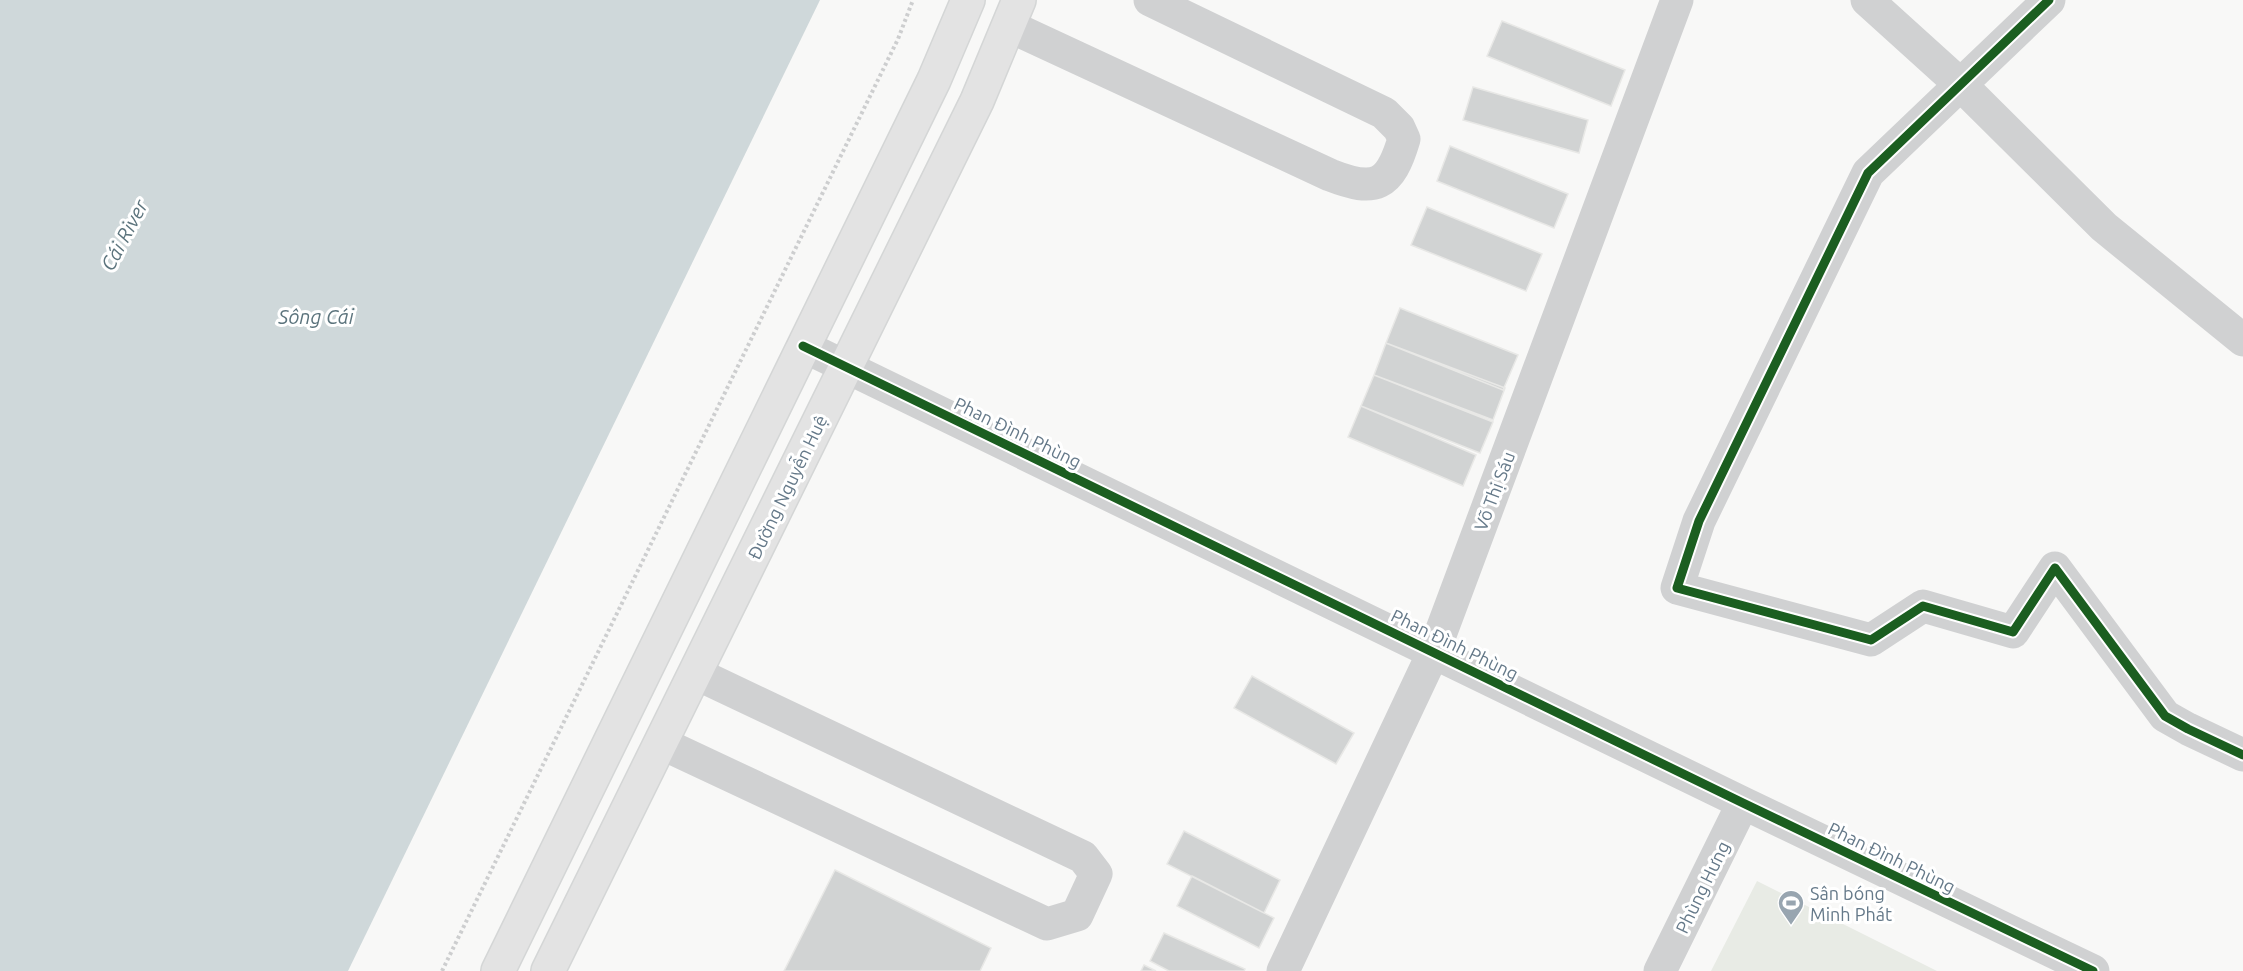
<svg xmlns="http://www.w3.org/2000/svg" width="2243" height="971" viewBox="0 0 2243 971" font-family="Ubuntu,sans-serif">
  <style>
    .green { fill: #e8ebe5 }
    .water { fill: #cfd8da }
    .building { fill: #d1d3d3; stroke: #e8e8e6; stroke-width: 1.5 }
    .lines { fill: none; stroke-linecap: round; stroke-linejoin: round }
    .secondary-casing { stroke: #d4d6d6; stroke-width: 36 }
    .path { stroke: #cdcecf; stroke-width: 4; stroke-dasharray: 3 3; stroke-linecap: butt }
    .street { stroke: #d0d1d2; stroke-width: 33 }
    .secondary { stroke: #e3e3e3; stroke-width: 33 }
    .cycleway-casing { stroke: #fff; stroke-width: 13 }
    .cycleway { stroke: #1b5e20; stroke-width: 9 }
    .labels { text-anchor: middle; dominant-baseline: central; stroke-width: 6; stroke-linejoin: round; paint-order: stroke }
    .street-label { font-size: 18px; fill: #657989; stroke: #fff }
    .poi-label { font-size: 18px; fill: #657989; stroke: #fff; text-anchor: start }
    .water-label { font-size: 20px; font-style: italic; fill: #5c747d; stroke: #fff }
  </style>
  <rect width="100%" height="100%" fill="#f8f8f7"/>
  <path class="green" d="M 1757,881 L 1937,971 L 1711,971 Z"/>
  <path class="water" d="M 0,0 L 820,0 L 348,971 L 0,971 Z"/>
  <path class="building" d="M 1502,21 L 1625,70 L 1611,106 L 1487,56 Z
    M 1473,87 L 1588,120 L 1579,153 L 1463,120 Z
    M 1450,146 L 1568,194 L 1554,228 L 1437,181 Z
    M 1427,207 L 1542,254 L 1526,291 L 1411,245 Z
    M 1400,308 L 1518,355 L 1503,390 L 1386,343 Z
    M 1386,343 L 1505,388 L 1493,420 L 1374,375 Z
    M 1374,375 L 1493,422 L 1480,453 L 1361,406 Z
    M 1361,406 L 1476,455 L 1463,486 L 1348,437 Z
    M 1252,676 L 1354,733 L 1336,764 L 1234,708 Z
    M 1184,831 L 1280,880 L 1264,913 L 1167,864 Z
    M 835,870 L 991,948 L 980,971 L 784,971 Z
    M 1192,876 L 1274,918 L 1259,948 L 1177,906 Z
    M 1164,933 L 1245,969 L 1244,971 L 1169,971 L 1150,961 Z
    M 1144,965 L 1156,971 L 1141,971 Z"/>
  <g class="lines">
    <g class="secondary-casing">
      <path id="secondary" d="M 498,971 L 934,80 L 968,0
        M 548,971 L 977,101 L 1019,0"/>
    </g>
    <path class="path" d="M 442,971 L 898,39 L 913,0"/>
    <path class="street" d="M 1867,0 L 1961,85 L 2104,227 L 2243,340
      M 2049,0 L 1868,173 L 1699,521 L 1677,588 L 1871,640 L 1923,606 L 2013,632 L 2055,568 L 2165,716 L 2188,729 L 2243,755
      M 1009,26 L 1330,175 C 1376,193 1390,186 1404,139 L 1399,128 L 1384,113 L 1150,0
      M 803,346 L 1743,803 L 2093,971
      M 661,743 L 1047,924 L 1077,915 L 1096,874 L 1083,857 L 695,673
      M 1283,971 L 1434,651 L 1677,0
      M 1660,971 L 1743,803"/>
    <use href="#secondary" class="secondary"/>
    <g class="cycleway-casing">
      <path id="cycleway" d="M 2049,0 L 1868,173 L 1699,521 L 1677,588 L 1871,640 L 1923,606 L 2013,632 L 2055,568 L 2165,716 L 2188,729 L 2243,755
        M 803,346 L 1743,803 L 2093,971"/>
    </g>
    <use href="#cycleway" class="cycleway"/>
  </g>
  <defs>
    <g id="stadium-pin" transform="scale(1.35)"><path d="M0 17L-7.5 6A9.5 9.5 0 1 1 7.5 6Z" fill="#98a5b0" stroke="#fff"/><path d="M0-5a6.5 5 0 1 0 0 10a6.5 5 0 1 0 0-10ZM-3.5-1.8h7v3.6h-7Z" fill="#fff"/></g>
  </defs>
  <g fill-rule="evenodd">
    <use href="#stadium-pin" x="1791" y="903"/>
  </g>
  <g class="labels">
    <g class="street-label">
      <text transform="translate(1018 432) rotate(26)">Phan Đình Phùng</text>
      <text transform="translate(787 487) rotate(-64)">Đường Nguyễn Huệ</text>
      <text transform="translate(1494 491) rotate(-69)">Võ Thị Sáu</text>
      <text transform="translate(1455 644) rotate(26)">Phan Đình Phùng</text>
      <text transform="translate(1892 857) rotate(26)">Phan Đình Phùng</text>
      <text transform="translate(1702 887) rotate(-64)">Phùng Hưng</text>
    </g>
    <g class="poi-label">
      <text x="1810" y="893">Sân bóng<tspan x="1810" dy="21">Minh Phát</tspan></text>
    </g>
    <g class="water-label">
      <text transform="translate(124 235) rotate(-62)">Cái River</text>
      <text x="316" y="316">Sông Cái</text>
    </g>
  </g>
</svg>
